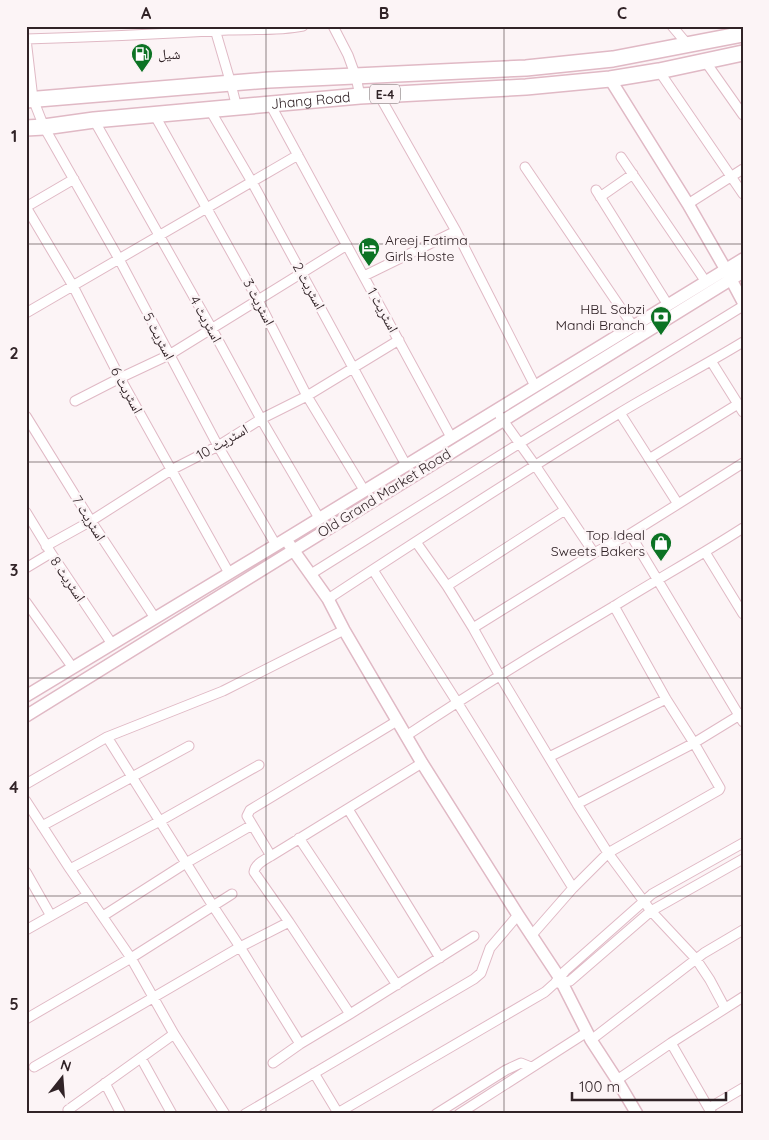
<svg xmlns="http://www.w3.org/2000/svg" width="769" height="1140" viewBox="0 0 769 1140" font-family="Quicksand,'Noto Naskh Arabic',sans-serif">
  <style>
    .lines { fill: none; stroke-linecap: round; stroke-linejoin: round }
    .street-casing { stroke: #e0b9c5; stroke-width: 11 }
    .secondary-casing { stroke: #e0b9c5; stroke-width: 14 }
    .highway-casing { stroke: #e0b9c5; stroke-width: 18 }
    .street { stroke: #fff; stroke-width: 9 }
    .secondary { stroke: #fff; stroke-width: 11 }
    .highway { stroke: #fff; stroke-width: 15 }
    .grid { fill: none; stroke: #312327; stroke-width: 1; stroke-opacity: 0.55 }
    .labels { text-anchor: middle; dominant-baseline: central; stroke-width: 5; stroke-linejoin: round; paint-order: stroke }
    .shield { fill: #fcf4f6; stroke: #6e6265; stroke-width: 1 }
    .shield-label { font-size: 12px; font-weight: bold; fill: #312327 }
    .poi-label { font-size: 14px; fill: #312327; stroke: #fcf4f6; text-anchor: start }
    .street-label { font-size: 14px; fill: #312327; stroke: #fcf4f6 }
    .neatline { fill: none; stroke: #312327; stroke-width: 2 }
    .grid-label { font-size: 16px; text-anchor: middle; font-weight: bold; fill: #312327 }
  </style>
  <rect width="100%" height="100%" fill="#fcf4f6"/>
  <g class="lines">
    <g class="street-casing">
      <path id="street" d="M 214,26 L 231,84 L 237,108
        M 333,26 L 348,55 L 356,77 L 360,96
        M 672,26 L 688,45
        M 705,61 L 743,115
        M 659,71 L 743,194
        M 379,95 L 456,231 L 535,386
        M 270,104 L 451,437
        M 210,110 L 252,182 L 406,465
        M 154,114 L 258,300 L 307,396 L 364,490
        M 94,120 L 212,329 L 261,419 L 319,518
        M 621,157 L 706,282
        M 525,167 L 633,326
        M 596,190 L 668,305
        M 600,197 L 633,174
        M 688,204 L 743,169
        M 26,207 L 73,286 L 120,378 L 229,573
        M 26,207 L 74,179
        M 364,276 L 456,231
        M 26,313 L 298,155
        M 711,361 L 743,412
        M 75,401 L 120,378 L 169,355 L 347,245
        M 26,416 L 91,521 L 155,618
        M 500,416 L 535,465 L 594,553
        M 649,459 L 738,404
        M 678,504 L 743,463
        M 26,512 L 51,553 L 112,644
        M 630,534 L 743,722
        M 416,542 L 447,586 L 473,628 L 500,676 L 577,804 L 608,853 L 651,911 L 696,959 L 710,980 L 725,1008
        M 276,545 L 218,446 L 119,259 L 44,127 L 33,99 L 26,39 C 93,37 161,34 228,30 C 253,29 278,31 303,26
        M 46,546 L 91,521 L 171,470 L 218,446 L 261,419 L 307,396 L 399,340
        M 705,552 L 743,614
        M 26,568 L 51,553
        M 373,570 L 457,702 L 573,888
        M 311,574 L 520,443 L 743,306
        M 447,586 L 565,510
        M 328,599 C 424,536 521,473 618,414 C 659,389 702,367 743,342
        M 26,602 L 73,668
        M 473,628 L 594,553 L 630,534 L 678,504 L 620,413
        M 406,736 C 475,690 545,647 616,605 C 658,579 701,555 743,528
        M 549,757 L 666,699
        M 26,784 L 107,737
        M 26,801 L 70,869 L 131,958 L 174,1034 L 225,1114
        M 577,804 L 694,743 L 743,713
        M 348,809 L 440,958
        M 42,826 L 189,746
        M 299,838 L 397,985
        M 271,856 L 247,816 L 250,810 L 397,721
        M 70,869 L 160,821 L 259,765
        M 26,872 L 51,916
        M 103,916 L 186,863 L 252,825
        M 289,922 L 240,947 L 300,1044
        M 26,930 L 88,895
        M 531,936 L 573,888 L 608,853 L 719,790 L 720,788 L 694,743 L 666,699 L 614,606
        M 558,983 L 570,981 L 651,911 L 743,859
        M 350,1014 L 289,922 L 254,872 C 255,864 264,860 271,856 L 422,763
        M 26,1019 L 131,958 L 232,894
        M 591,1040 L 704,953 L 743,930
        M 671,1043 L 712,1114
        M 141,1058 L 172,1114
        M 273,1063 L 300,1044 L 350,1014 L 474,936
        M 34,1067 L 240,947 L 213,906 L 107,737 L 223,691 L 344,630
        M 314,1073 L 338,1113
        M 617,1080 L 671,1043 L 743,997
        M 105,1083 L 121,1114
        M 709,1108 L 743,1088
        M 70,1114 L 68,1110 L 174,1034
        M 245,1114 L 474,979 L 481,973 L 490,948 L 518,915
        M 336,1114 L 545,992 L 555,983 L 565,971 L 652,894 L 743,843
        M 436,1114 L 506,1070 L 521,1063 L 531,1067
        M 459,1114 L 587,1032"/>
    </g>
    <g class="secondary-casing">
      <path id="secondary" d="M 610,79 L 688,204 L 726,270 L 743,302
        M 289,544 L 328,599 L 344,630 L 422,763 L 518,915 L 559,977 L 591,1040 L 617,1080 L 637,1114
        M 26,696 L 276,545 L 743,259
        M 26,716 L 743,272"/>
    </g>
    <g class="highway-casing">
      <g id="highway">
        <path d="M 26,100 L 269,80 L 526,68 L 613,59 L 743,34"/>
        <path id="s1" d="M 26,128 L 44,127 L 94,120 L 360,96 L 526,87 L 610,79 L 659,71 L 743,53"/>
      </g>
    </g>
    <use href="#street" class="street"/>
    <use href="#secondary" class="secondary"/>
    <use href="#highway" class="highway"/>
  </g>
  <path class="grid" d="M 266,26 L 266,1114M 504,26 L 504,1114M 26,244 L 743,244M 26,462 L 743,462M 26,678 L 743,678M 26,896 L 743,896"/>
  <defs>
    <g id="fuel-pin" transform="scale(1.125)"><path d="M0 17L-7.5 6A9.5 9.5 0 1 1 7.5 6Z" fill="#0c7324" stroke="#fcf4f6"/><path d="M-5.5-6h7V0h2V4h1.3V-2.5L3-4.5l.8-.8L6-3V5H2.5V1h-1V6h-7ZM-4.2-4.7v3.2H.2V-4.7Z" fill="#fff"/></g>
    <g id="hotel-pin" transform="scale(1.125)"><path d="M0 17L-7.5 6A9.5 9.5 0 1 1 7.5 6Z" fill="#0c7324" stroke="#fcf4f6"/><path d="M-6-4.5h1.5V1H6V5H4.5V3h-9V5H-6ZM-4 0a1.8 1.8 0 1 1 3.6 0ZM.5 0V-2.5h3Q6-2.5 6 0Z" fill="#fff"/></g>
    <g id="bank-pin" transform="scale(1.125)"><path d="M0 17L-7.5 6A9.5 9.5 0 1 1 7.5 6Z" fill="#0c7324" stroke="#fcf4f6"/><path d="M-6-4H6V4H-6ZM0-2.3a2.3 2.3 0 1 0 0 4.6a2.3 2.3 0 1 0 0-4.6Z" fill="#fff"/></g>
    <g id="shop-pin" transform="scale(1.125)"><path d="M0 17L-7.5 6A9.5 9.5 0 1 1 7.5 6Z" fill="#0c7324" stroke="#fcf4f6"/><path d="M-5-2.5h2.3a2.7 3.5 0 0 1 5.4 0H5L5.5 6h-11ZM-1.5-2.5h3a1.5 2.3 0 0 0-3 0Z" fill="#fff"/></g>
  </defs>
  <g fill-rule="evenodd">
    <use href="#fuel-pin" x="142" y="54"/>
    <use href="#hotel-pin" x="369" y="248"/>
    <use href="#bank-pin" x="661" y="317"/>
    <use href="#shop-pin" x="661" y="543"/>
  </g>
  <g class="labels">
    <rect class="shield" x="370" y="84.5" width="30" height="19" rx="4"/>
    <g class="shield-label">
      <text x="385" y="94">E-4</text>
    </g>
    <g class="poi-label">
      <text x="158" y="54">شیل</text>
      <text x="385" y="240">Areej Fatima<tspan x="385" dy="16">Girls Hoste</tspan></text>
      <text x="645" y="309" text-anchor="end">HBL Sabzi<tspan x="645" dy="16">Mandi Branch</tspan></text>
      <text x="645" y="535" text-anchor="end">Top Ideal<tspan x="645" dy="16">Sweets Bakers</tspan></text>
    </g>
    <g class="street-label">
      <text stroke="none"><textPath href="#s1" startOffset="286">Jhang Road</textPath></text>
      <text transform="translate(309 286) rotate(61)">اسٹریٹ 2</text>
      <text transform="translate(259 302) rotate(62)">اسٹریٹ 3</text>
      <text transform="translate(383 310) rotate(61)">اسٹریٹ 1</text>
      <text transform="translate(206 319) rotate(61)">اسٹریٹ 4</text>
      <text transform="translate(159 336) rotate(62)">اسٹریٹ 5</text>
      <text transform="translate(127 390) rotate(61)">اسٹریٹ 6</text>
      <text transform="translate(222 442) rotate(-30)">اسٹریٹ 10</text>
      <text transform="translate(384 493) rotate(-32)">Old Grand Market Road</text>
      <text transform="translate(89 518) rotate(58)">اسٹریٹ 7</text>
      <text transform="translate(68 579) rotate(56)">اسٹریٹ 8</text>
    </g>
  </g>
  <rect width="769" height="1140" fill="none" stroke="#fcf4f6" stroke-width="55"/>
  <g transform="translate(62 1078) rotate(17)" stroke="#fcf4f6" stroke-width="4" paint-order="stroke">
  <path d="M0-4L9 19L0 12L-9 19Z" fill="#312327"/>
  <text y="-8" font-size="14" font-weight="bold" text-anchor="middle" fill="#312327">N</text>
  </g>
  <path d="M572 1092v8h154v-8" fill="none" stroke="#312327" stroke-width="2.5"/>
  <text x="579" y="1092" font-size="15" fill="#312327" stroke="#fcf4f6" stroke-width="4" paint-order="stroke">100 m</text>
  <rect x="28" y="28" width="714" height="1084" class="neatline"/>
  <g class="grid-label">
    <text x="146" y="19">A</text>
    <text x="384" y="19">B</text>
    <text x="622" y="19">C</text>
    <text x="14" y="142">1</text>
    <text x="14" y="359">2</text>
    <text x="14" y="576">3</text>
    <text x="14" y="793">4</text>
    <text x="14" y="1010">5</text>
  </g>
</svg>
